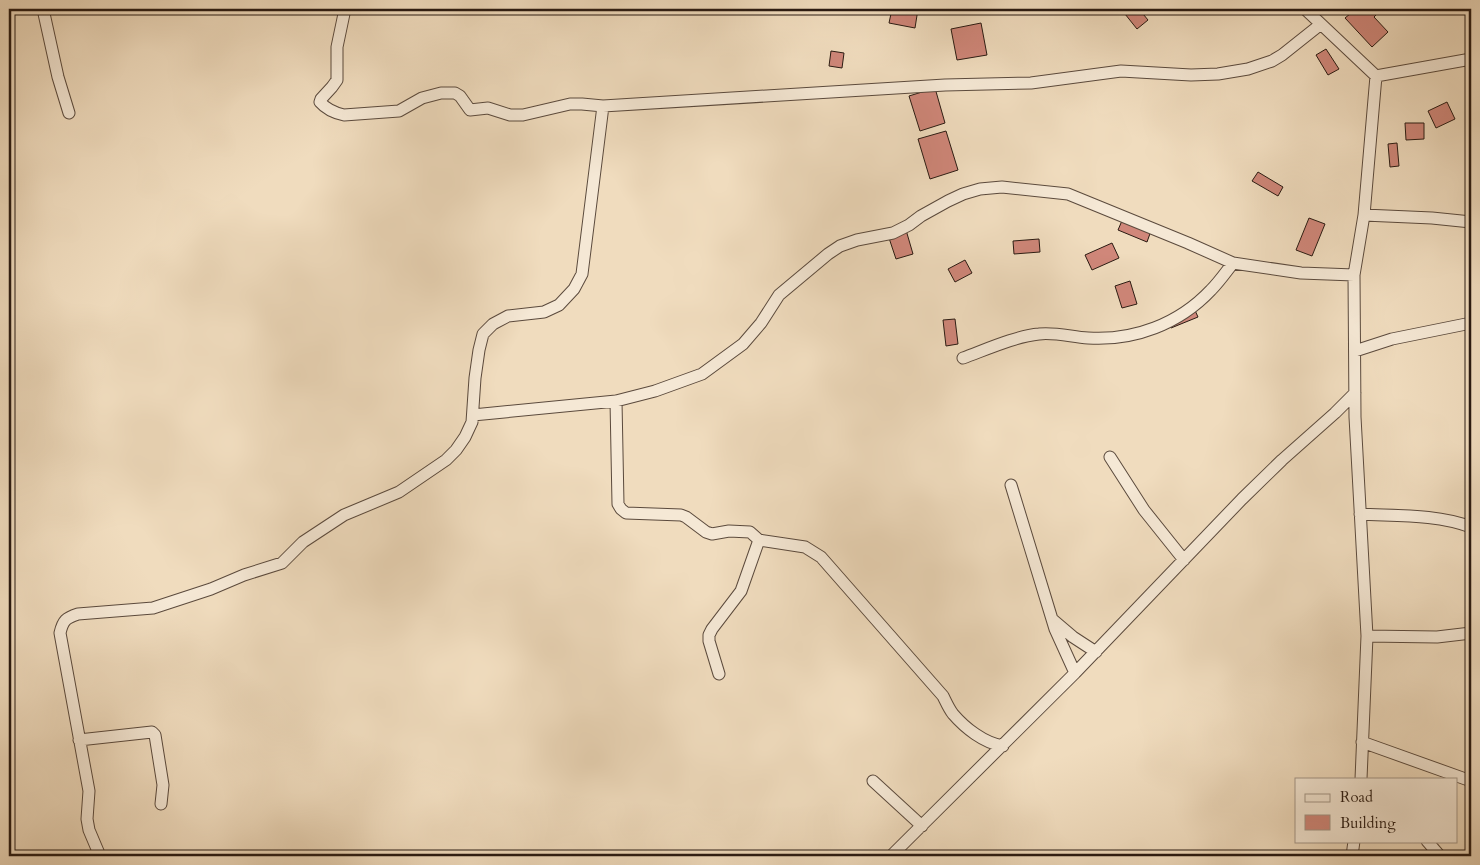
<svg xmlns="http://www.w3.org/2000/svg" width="1480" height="865" viewBox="0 0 1480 865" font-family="Cardo,serif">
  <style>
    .building { fill: #d0877a; stroke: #291a12 }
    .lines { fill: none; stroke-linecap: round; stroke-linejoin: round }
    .minor-casing { stroke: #5b4a3d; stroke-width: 13 }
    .minor { stroke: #f5e8d5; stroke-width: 11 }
  </style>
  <rect width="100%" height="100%" fill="#f0dcbe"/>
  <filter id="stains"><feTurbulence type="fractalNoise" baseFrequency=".004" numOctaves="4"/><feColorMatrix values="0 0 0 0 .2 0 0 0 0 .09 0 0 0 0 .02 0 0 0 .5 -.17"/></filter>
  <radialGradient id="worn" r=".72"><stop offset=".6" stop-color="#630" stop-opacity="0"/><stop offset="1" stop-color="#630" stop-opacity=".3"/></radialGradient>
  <path class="building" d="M 892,9 L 918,9 L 915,28 L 889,23 Z
    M 1121,9 L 1139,9 L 1148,20 L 1137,29 Z
    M 1356,9 L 1382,9 L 1374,17 L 1388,32 L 1372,47 L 1345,18 Z
    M 981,23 L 987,55 L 957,60 L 951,29 Z
    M 1326,49 L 1339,69 L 1328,75 L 1316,55 Z
    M 831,51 L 844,53 L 842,68 L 829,66 Z
    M 935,88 L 945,123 L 920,131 L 909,96 Z
    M 1447,102 L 1455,119 L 1436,128 L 1428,111 Z
    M 1405,123 L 1424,123 L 1424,139 L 1406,140 Z
    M 946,131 L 958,170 L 930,179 L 918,139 Z
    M 1397,143 L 1399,166 L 1390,167 L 1388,144 Z
    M 1258,172 L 1283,187 L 1278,196 L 1252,181 Z
    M 1124,216 L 1152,228 L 1147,242 L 1118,230 Z
    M 1309,218 L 1325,224 L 1312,256 L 1296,250 Z
    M 906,230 L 913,254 L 896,259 L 888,235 Z
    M 1039,239 L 1040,252 L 1014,254 L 1013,241 Z
    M 1112,243 L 1119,258 L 1092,270 L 1085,255 Z
    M 965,260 L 972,273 L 955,282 L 948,269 Z
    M 1130,281 L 1137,304 L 1122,308 L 1115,286 Z
    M 1193,306 L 1198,317 L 1171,328 L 1167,317 Z
    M 955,319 L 958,344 L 946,346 L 943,320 Z"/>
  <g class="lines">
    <g class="minor-casing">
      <path id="minor" d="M 43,9 L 58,77 L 69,113
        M 345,9 L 337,47 L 337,80 L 332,87 L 321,99 L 320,102 C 326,109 335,113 344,115 L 399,111 L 422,98 L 441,93 L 455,93 L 460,96 L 470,110 L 488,108 L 510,115 L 523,115 L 570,104 L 582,104 L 603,106 L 945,85 L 1031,83 L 1121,71 L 1191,75 L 1218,74 L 1248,69 L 1272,61 L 1282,55 L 1321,24
        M 1305,9 L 1376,76 L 1471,59
        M 1364,215 L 1432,218 L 1471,222
        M 1355,351 L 1392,339 L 1471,323
        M 963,358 C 985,350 1016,336 1039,334 C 1055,332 1072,337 1088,338 C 1134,341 1179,324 1211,290 C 1219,282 1226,272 1233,263
        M 616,401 L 618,504 L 621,509 L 626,513 L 681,515 L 686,517 L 706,532 L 712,534 L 729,531 L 750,532 L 759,540 L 805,547 L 821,557 L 943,696 C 946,702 949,709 953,714 C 965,728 984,743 1003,746
        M 473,415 L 616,401 L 655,391 L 702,374 L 743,344 L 761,323 L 779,295 L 828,254 L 840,246 L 857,240 L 893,233 L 909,225 L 921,216 L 948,201 L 963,194 L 980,189 L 1002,187 L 1068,194 L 1188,243 L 1233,263 L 1301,273 L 1354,275
        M 1110,457 L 1144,510 L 1184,560
        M 1011,485 L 1055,629 L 1075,673
        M 1360,514 C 1396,516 1437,514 1471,527
        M 1053,620 L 1073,637 L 1096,652
        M 1367,636 L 1437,637 L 1471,633
        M 719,674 L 709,641 L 709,635 L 712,629 L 741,591 L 759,540
        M 79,740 L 152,732 L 155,735 L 163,785 L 161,804
        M 1362,742 L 1471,781
        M 1361,779 L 1367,636 L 1355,417 L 1354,275 L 1364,215 L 1376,76
        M 873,781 L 922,826
        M 1427,841 L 1440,856
        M 100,856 L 89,830 L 87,819 L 89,791 L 60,633 C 63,620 66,618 78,614 L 153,608 L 211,589 L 244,575 L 282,563 L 303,542 L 344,515 L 399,492 L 446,460 L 456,450 L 465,437 L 472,422 L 475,378 L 479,350 L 483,334 L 493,324 L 508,316 L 544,312 L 559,305 L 574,289 L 582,274 L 603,106
        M 891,856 L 1075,673 L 1242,499 L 1282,460 L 1335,413 L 1355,393
        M 1352,856 L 1354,841"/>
    </g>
    <use href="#minor" class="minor"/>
  </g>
  <rect width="1480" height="865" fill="none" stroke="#f0dcbe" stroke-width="30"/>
  <rect x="10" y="10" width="1460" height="845" fill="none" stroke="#291a12" stroke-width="2.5"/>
  <rect x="15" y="15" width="1450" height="835" fill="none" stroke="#291a12"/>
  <rect x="1295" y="778" width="162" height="65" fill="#f5e8d5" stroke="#a39687"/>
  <rect x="1305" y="794" width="25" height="8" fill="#f5e8d5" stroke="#a39687"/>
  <text x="1340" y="802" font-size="15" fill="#291a12">Road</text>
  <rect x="1305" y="815" width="25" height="15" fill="#d0877a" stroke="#a39687"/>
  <text x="1340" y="828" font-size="15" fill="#291a12">Building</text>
  <rect width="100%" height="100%" filter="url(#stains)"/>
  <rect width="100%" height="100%" fill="url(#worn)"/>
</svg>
